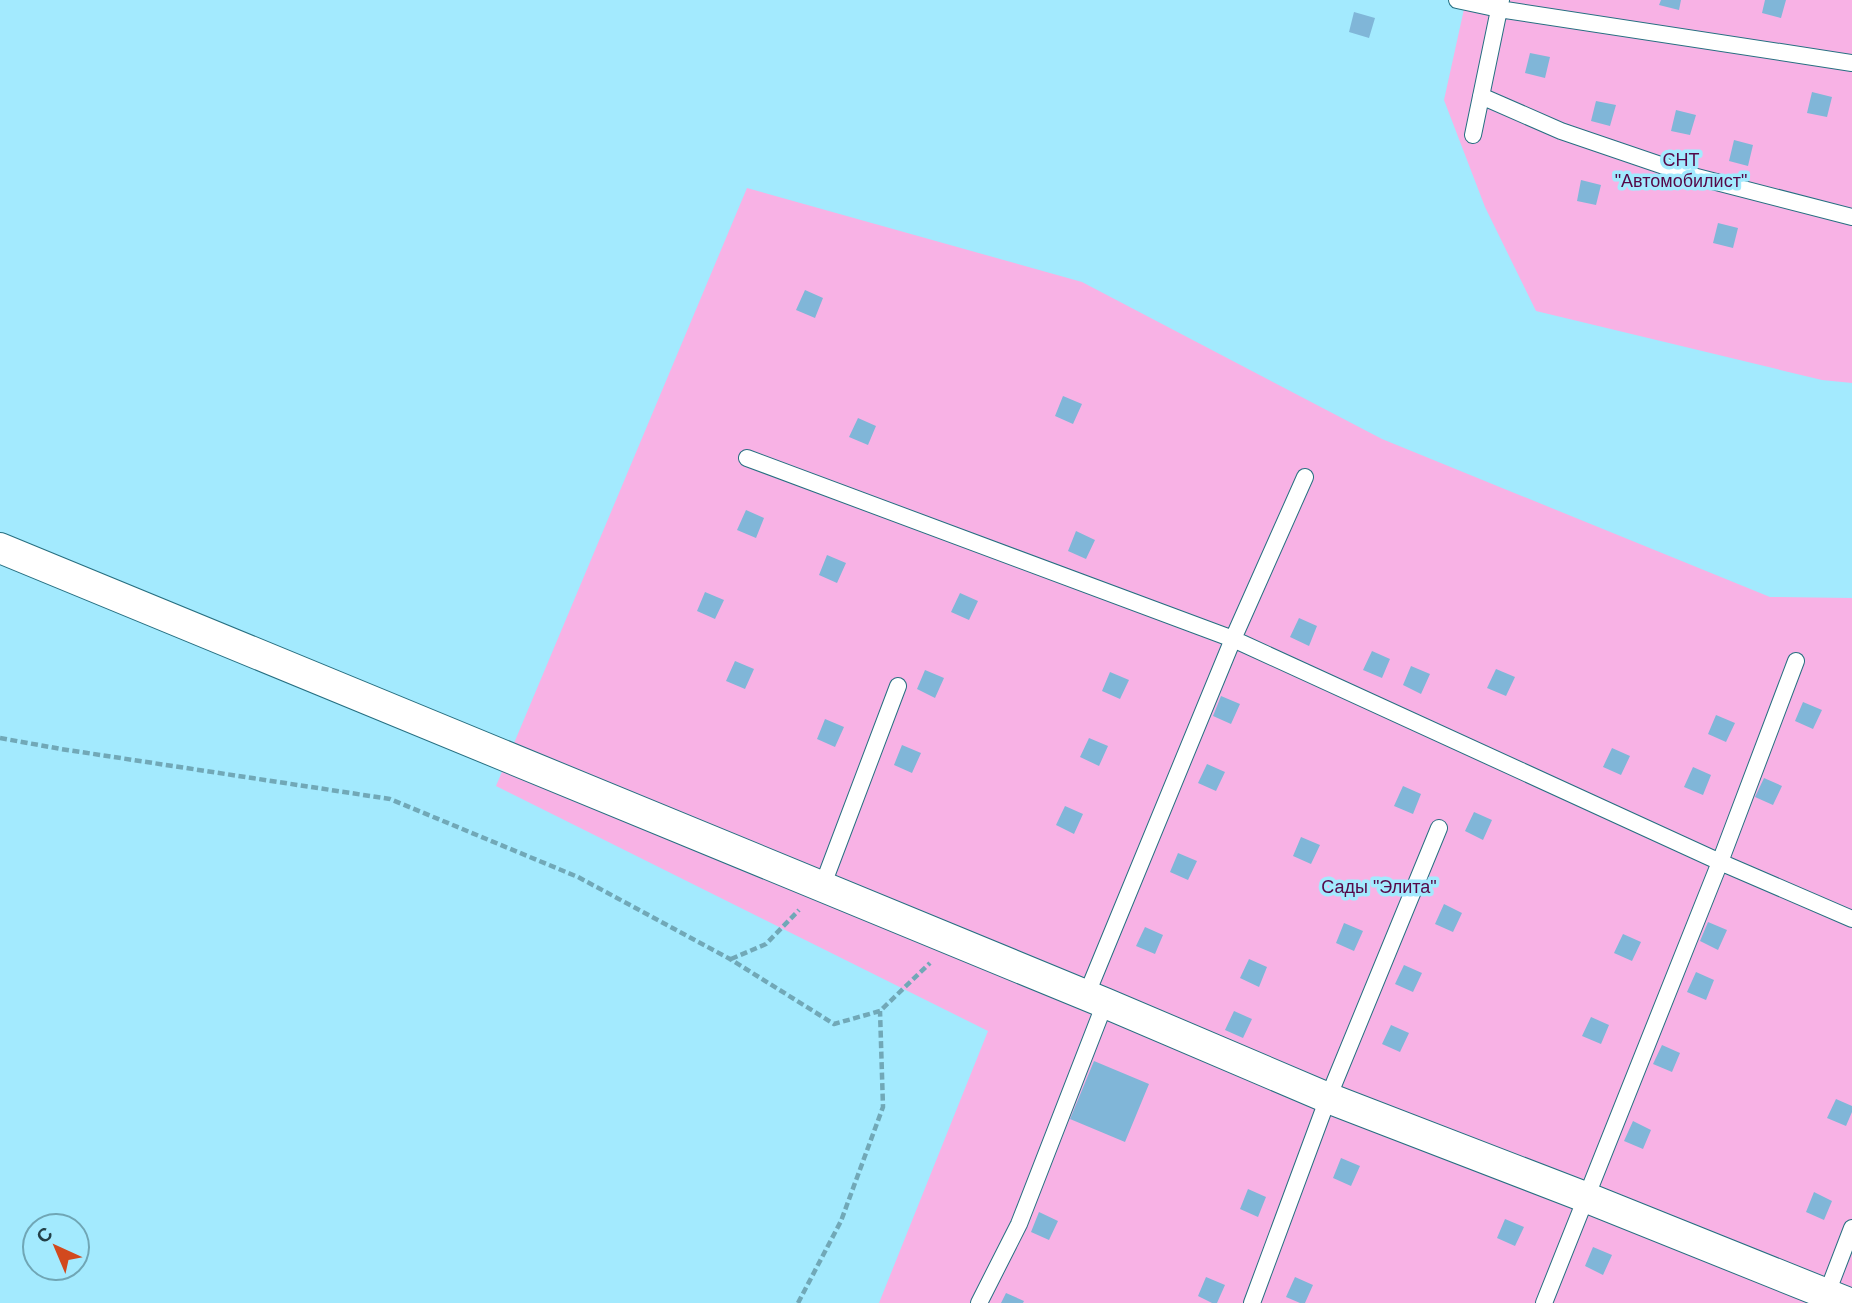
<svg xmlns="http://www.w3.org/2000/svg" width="1852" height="1303" viewBox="0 0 1852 1303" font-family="Helvetica,sans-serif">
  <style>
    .green { fill: #f8b2e5 }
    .building { fill: #80b6d8 }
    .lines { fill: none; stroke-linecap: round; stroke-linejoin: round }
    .lane-casing { stroke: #266f81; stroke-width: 18 }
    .street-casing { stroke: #266f81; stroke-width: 32 }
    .path { stroke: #71a8b7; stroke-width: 4.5; stroke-dasharray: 7 3.5; stroke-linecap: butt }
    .lane { stroke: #fff; stroke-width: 16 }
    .street { stroke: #fff; stroke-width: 30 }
    .labels { text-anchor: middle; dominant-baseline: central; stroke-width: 7; stroke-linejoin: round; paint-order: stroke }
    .park-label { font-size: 18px; fill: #550847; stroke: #a3eafe }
  </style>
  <rect width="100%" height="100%" fill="#a3eafe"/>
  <path class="green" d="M 1466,0 L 1852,0 L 1852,383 L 1822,380 L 1536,311 L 1485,207 L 1444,100 Z
    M 747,188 L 1082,282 L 1382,439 L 1770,597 L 1852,598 L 1852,1303 L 879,1303 L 988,1031 L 496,786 Z"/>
  <path class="building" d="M 1661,0 L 1681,0 L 1679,10 L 1659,5 Z
    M 1765,0 L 1786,0 L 1781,18 L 1762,13 Z
    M 1354,12 L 1375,18 L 1369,38 L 1349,32 Z
    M 1530,53 L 1550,57 L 1545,78 L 1525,73 Z
    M 1812,92 L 1832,97 L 1827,117 L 1807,113 Z
    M 1596,101 L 1616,105 L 1610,126 L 1591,121 Z
    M 1676,110 L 1696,115 L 1690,135 L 1671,131 Z
    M 1734,140 L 1753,145 L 1748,166 L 1729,161 Z
    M 1581,180 L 1601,185 L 1596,205 L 1577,201 Z
    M 1718,223 L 1738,228 L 1733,248 L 1713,243 Z
    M 805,290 L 823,298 L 815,318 L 796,310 Z
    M 1063,396 L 1082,404 L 1073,424 L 1055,416 Z
    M 858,418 L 876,426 L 868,445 L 849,437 Z
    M 746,510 L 764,518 L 756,538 L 737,530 Z
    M 1076,531 L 1095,540 L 1086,559 L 1068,551 Z
    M 827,555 L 846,563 L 837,583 L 819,575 Z
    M 705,592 L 724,600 L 715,619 L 697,611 Z
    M 960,593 L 978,601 L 969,620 L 951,612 Z
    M 1299,618 L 1317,626 L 1309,646 L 1290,637 Z
    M 1372,651 L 1390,659 L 1382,678 L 1363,670 Z
    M 735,661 L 754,669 L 745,689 L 726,681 Z
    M 1411,666 L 1430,674 L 1421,694 L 1403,685 Z
    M 1496,669 L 1515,677 L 1506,696 L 1487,688 Z
    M 925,670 L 944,678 L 935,698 L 917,689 Z
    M 1110,672 L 1129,680 L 1120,699 L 1102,691 Z
    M 1221,696 L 1240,704 L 1231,724 L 1213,716 Z
    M 1803,702 L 1822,710 L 1813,729 L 1795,721 Z
    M 1716,715 L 1735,723 L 1726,742 L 1708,734 Z
    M 825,719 L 844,727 L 835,747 L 817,739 Z
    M 1089,738 L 1108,746 L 1099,766 L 1080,757 Z
    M 902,745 L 921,753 L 912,773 L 894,765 Z
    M 1612,748 L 1630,756 L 1621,775 L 1603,767 Z
    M 1207,764 L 1225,772 L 1216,791 L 1198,783 Z
    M 1693,767 L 1711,775 L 1703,795 L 1684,787 Z
    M 1764,778 L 1782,786 L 1773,805 L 1755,797 Z
    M 1403,786 L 1421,794 L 1413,814 L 1394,806 Z
    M 1065,806 L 1083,814 L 1074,834 L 1056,825 Z
    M 1474,812 L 1492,820 L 1483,840 L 1465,831 Z
    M 1301,837 L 1320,845 L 1311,864 L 1293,856 Z
    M 1178,853 L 1197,861 L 1188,880 L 1170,872 Z
    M 1444,904 L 1462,913 L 1453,932 L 1435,924 Z
    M 1708,922 L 1727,930 L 1718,950 L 1700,941 Z
    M 1344,923 L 1363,931 L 1354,951 L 1336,943 Z
    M 1145,927 L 1163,935 L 1155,954 L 1136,946 Z
    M 1623,934 L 1641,942 L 1632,961 L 1614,953 Z
    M 1249,959 L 1267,967 L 1259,987 L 1240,978 Z
    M 1404,965 L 1422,973 L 1413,992 L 1395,984 Z
    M 1696,972 L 1714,980 L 1706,1000 L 1687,992 Z
    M 1234,1011 L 1252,1019 L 1243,1038 L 1225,1030 Z
    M 1591,1017 L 1609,1025 L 1601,1044 L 1582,1036 Z
    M 1391,1025 L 1409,1033 L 1400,1052 L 1382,1044 Z
    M 1662,1045 L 1680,1053 L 1672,1072 L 1653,1064 Z
    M 1094,1061 L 1149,1084 L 1125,1142 L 1070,1119 Z
    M 1836,1099 L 1852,1106 L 1852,1112 L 1846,1126 L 1827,1118 Z
    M 1633,1121 L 1651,1130 L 1643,1149 L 1624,1141 Z
    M 1341,1158 L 1360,1166 L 1351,1186 L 1333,1178 Z
    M 1248,1189 L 1266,1197 L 1258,1217 L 1240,1209 Z
    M 1814,1192 L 1832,1201 L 1824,1220 L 1806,1212 Z
    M 1039,1212 L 1058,1221 L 1049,1240 L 1031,1232 Z
    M 1505,1219 L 1524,1227 L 1515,1246 L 1497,1238 Z
    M 1593,1247 L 1612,1255 L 1603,1275 L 1585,1266 Z
    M 1206,1277 L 1225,1285 L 1217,1303 L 1212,1303 L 1198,1296 Z
    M 1295,1277 L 1313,1285 L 1305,1303 L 1300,1303 L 1286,1297 Z
    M 1006,1293 L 1024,1301 L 1023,1303 L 1001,1303 Z"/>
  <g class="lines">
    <g class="lane-casing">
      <path id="lane" d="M 1457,0 L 1499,9 L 1852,63
        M 1481,96 L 1561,131 L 1693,176 L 1852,217
        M 1473,135 L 1501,0
        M 747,458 L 1233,639 L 1720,862 L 1852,919
        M 822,887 L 898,686
        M 1086,996 L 1233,639 L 1305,477
        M 1824,1301 L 1852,1228
        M 979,1303 L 1019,1224 L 1105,1003
        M 1252,1303 L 1328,1098 L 1439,828
        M 1544,1303 L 1720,862 L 1796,661"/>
    </g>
    <g class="street-casing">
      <path id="street" d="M 0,548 L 1105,1003 L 1328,1098 L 1585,1197 L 1849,1303"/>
    </g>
    <path class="path" d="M 0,738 L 61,749 L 390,799 L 578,877 L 730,959 L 834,1024 L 880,1011 L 930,963
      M 731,959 L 766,944 L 799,910
      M 798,1303 L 841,1221 L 883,1107 L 880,1011"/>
    <use href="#lane" class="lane"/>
    <use href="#street" class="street"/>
  </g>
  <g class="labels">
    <g class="park-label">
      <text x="1681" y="160">СНТ<tspan x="1681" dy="21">"Автомобилист"</tspan></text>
      <text x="1379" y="887">Сады "Элита"</text>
    </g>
  </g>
  <g transform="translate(56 1247) rotate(316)"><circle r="33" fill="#a3eafe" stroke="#70a6b5" stroke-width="2"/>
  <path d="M0-5L12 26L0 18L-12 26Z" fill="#d2491e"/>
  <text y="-10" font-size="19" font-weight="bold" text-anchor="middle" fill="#234048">С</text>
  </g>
</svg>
